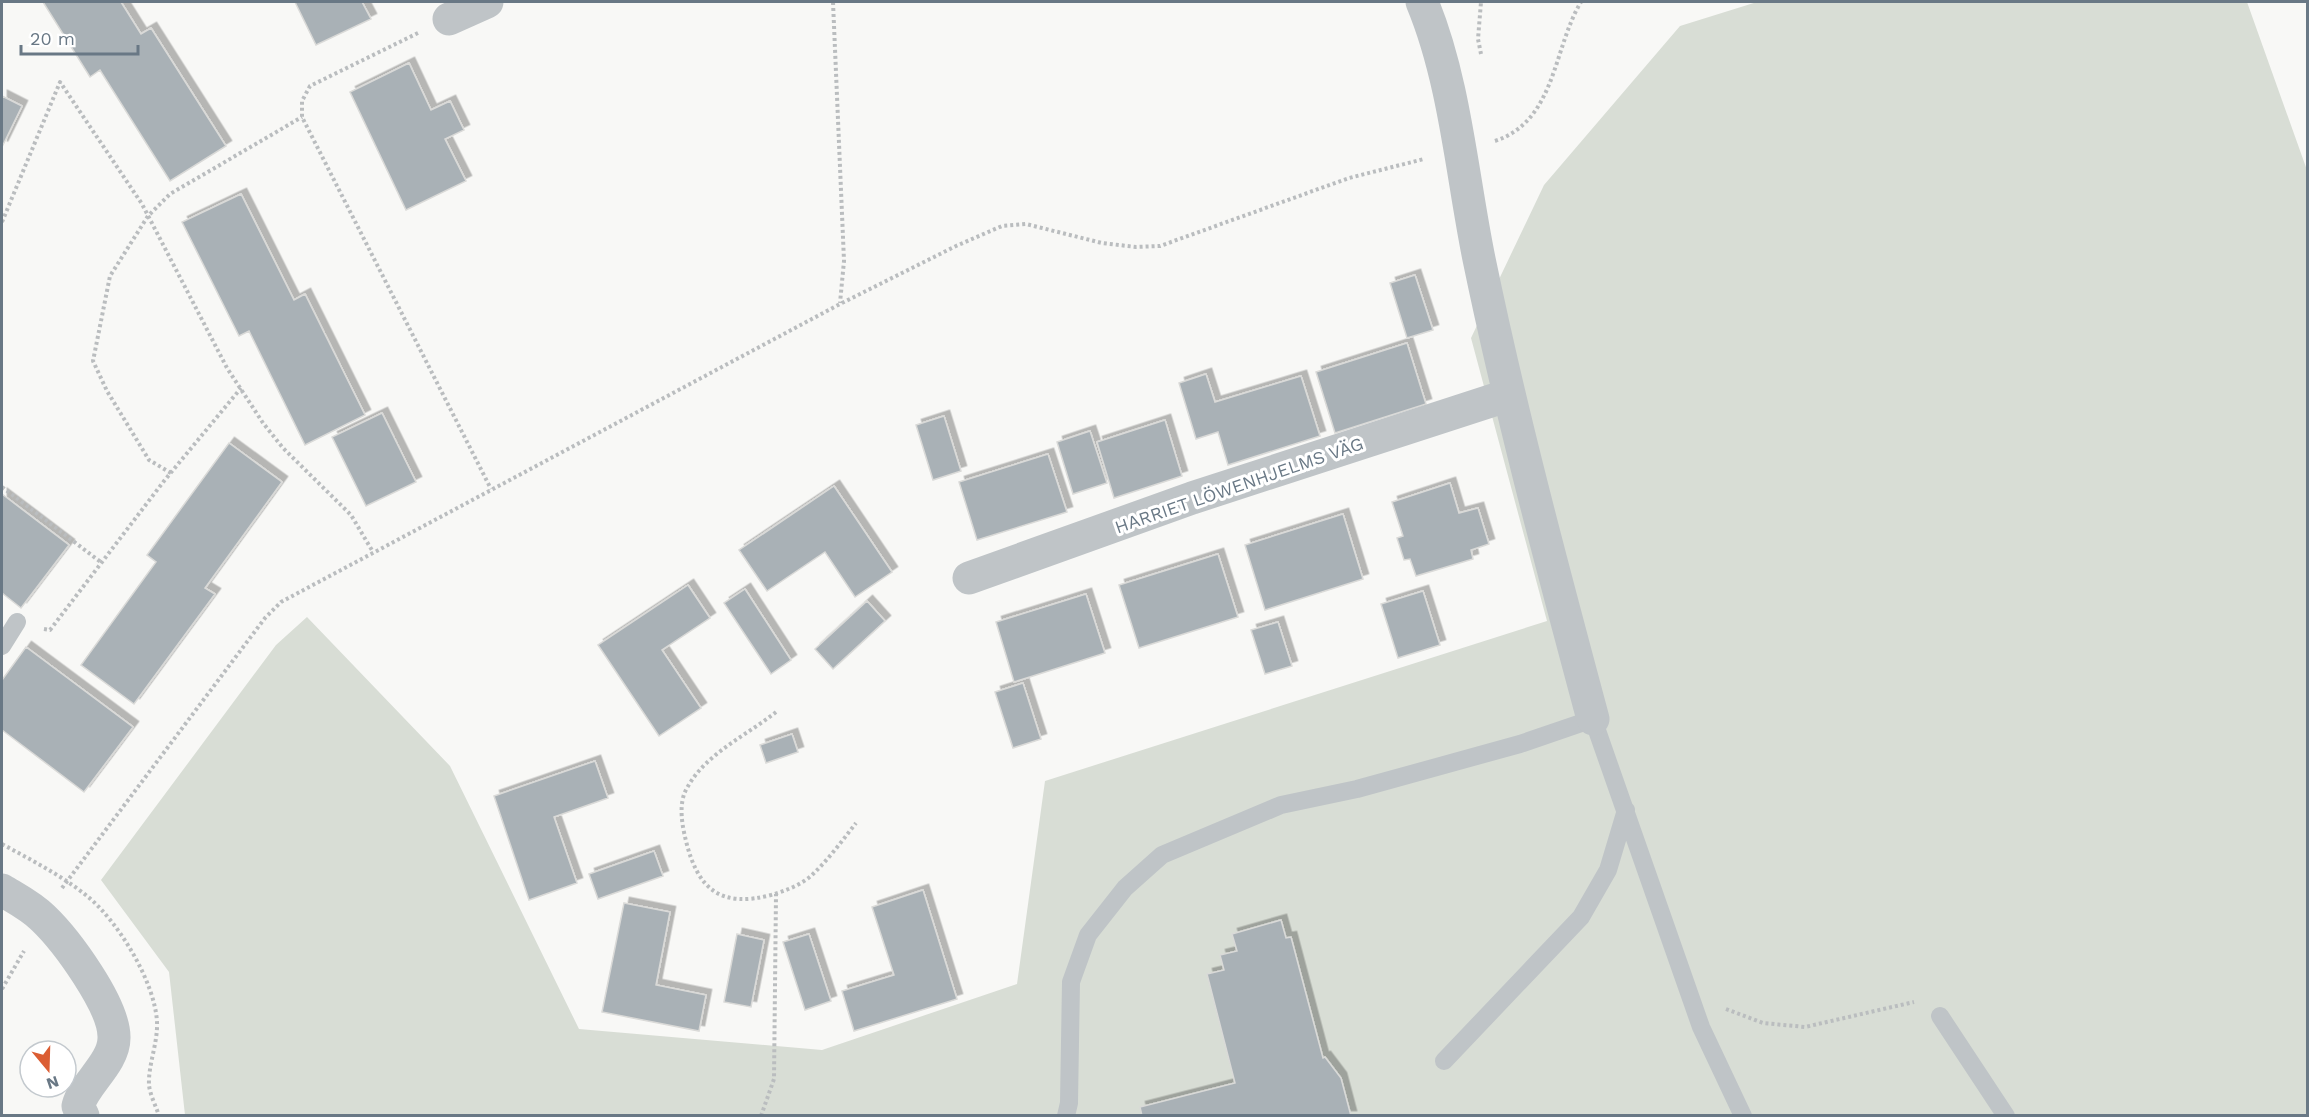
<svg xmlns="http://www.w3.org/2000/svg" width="2309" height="1117" viewBox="0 0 2309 1117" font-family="'Work Sans',sans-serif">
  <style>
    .green { fill: #d8ddd5 }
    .building { fill: #a9b1b6; stroke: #dadad8; stroke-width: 1.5; filter: url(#shadow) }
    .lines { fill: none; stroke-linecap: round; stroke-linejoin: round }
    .path { stroke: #babdbf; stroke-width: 4; stroke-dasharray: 3 3; stroke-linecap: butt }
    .service { stroke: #bfc4c7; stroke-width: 18 }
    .minor { stroke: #bfc4c7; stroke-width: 33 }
    .labels { text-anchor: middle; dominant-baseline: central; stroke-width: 6; stroke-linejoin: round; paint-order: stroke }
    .street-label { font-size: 18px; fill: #697885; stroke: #fff }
  </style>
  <defs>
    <filter id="shadow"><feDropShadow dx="5.5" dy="-5.5" stdDeviation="0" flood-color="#0004"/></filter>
  </defs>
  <rect width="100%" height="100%" fill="#f8f8f6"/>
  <path class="green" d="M 1757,2 L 2247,2 L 2308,173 L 2307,1115 L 185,1115 L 169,972 L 101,880 L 276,645 L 307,617 L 450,766 L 579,1029 L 822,1050 L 1017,984 L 1045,781 L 1547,621 L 1471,338 L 1544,185 L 1680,26 Z"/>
  <path class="building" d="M 43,2 L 121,2 L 141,34 L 151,28 L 226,146 L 170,181 L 100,70 L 90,77 Z
    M 295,2 L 362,2 L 371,19 L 316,45 Z
    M 409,63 L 431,110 L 450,101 L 464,130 L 445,139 L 466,181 L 406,210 L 350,92 Z
    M 2,96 L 22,106 L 2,147 Z
    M 241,194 L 294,300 L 305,294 L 365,415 L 305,445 L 249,331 L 239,336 L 182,222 Z
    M 1415,275 L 1433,330 L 1407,338 L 1390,283 Z
    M 1407,343 L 1426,404 L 1335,433 L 1316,372 Z
    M 1206,374 L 1215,402 L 1301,376 L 1320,436 L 1228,465 L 1218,432 L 1196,439 L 1179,383 Z
    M 382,413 L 416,482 L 366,506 L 332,437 Z
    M 944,416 L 961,471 L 933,480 L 916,425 Z
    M 1165,420 L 1182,476 L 1114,498 L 1097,442 Z
    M 1090,431 L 1107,483 L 1073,494 L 1057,442 Z
    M 229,443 L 282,482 L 205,588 L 215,594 L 134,704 L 81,665 L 156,562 L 147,555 Z
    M 1048,454 L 1067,512 L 977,540 L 959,482 Z
    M 1450,483 L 1459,513 L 1478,508 L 1489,544 L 1471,550 L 1473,559 L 1416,576 L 1410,559 L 1404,560 L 1397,538 L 1403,536 L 1392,502 Z
    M 834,486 L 892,572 L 855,597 L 825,552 L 767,591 L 739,550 Z
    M 2,494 L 69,545 L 21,608 L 2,593 Z
    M 1343,514 L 1363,579 L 1265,610 L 1245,545 Z
    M 1218,554 L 1238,617 L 1139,648 L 1119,585 Z
    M 688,585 L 710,618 L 662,650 L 701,708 L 659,736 L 598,645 Z
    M 745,589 L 791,660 L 771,674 L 724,603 Z
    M 1423,591 L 1440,645 L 1398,658 L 1381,604 Z
    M 1086,594 L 1105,653 L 1014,682 L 996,622 Z
    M 867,601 L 885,621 L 833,669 L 815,649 Z
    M 1278,622 L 1292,666 L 1265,674 L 1251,630 Z
    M 26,647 L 133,727 L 84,792 L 2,730 L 2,680 Z
    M 1023,683 L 1041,739 L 1013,748 L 995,692 Z
    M 792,734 L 798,752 L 766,763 L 760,745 Z
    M 595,761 L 608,798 L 554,817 L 577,883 L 529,900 L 494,796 Z
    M 654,851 L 663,876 L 598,899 L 589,874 Z
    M 923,890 L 957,999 L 854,1031 L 842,991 L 894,975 L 872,907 Z
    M 624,903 L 670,912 L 656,985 L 706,995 L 699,1031 L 602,1012 Z
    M 1281,920 L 1286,938 L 1291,937 L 1323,1058 L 1325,1057 L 1341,1078 L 1351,1116 L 1142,1116 L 1140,1107 L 1235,1083 L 1207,974 L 1224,970 L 1220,955 L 1237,951 L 1232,934 Z
    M 737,934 L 764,940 L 751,1007 L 724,1002 Z
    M 809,934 L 831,1001 L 805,1010 L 783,942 Z"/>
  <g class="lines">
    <path class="path" d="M 833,2 L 844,261 L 840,303
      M 418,33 L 310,86 L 302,101 L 302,117 L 491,489
      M 1481,54 L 1478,39 L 1481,2
      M 1495,141 C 1556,121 1553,48 1581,2
      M 2,222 L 60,82 L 142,204 L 227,368 L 263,423 L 283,448 L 351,515 L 373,552
      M 171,473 L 149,460 L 107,391 L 93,361 L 110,276 L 148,216 L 170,194 L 302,117
      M 2,487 L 102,563
      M 44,629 L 50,630 L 164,481 L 241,388
      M 776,712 C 746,736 706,753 687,788 C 678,803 682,825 686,841 C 698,890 721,908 771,895 C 785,891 801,885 812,875 C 828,860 842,841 856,823
      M 2,844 C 31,860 61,875 87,896 C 118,921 155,982 157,1022 C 158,1043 148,1065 149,1085 C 150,1095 156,1106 159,1116
      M 62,888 L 265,618 L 281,602 L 840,304 L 956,246 L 1002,226 L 1026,224 L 1102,243 L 1136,247 L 1160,246 L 1349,178 L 1424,159
      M 2,989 L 24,951
      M 1726,1009 L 1763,1023 L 1805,1027 L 1914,1002
      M 761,1116 L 774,1079 L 776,894"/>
    <path class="service" d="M 2,646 L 17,622
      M 1940,1016 L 2006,1116
      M 1444,1061 L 1581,917 L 1608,870 L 1626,810
      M 1066,1116 L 1069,1103 L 1071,982 L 1088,935 L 1125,888 L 1162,855 L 1281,805 L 1357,789 L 1520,744 L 1593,719 L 1701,1027 L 1743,1116"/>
    <path class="minor" d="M 1422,2 C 1455,81 1462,176 1479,259 C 1511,414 1552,566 1593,719
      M 449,19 L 487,2
      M 969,578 L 1192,498 L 1509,395
      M 2,890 C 15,898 31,906 43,918 C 66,940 115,1006 114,1038 C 114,1063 84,1084 78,1106 L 83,1116"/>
  </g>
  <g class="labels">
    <g class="street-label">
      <text transform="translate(1239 485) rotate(-19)">HARRIET LÖWENHJELMS VÄG</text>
    </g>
  </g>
  <rect width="2309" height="1117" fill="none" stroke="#697885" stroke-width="6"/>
  <g transform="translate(48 1069) rotate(161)"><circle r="28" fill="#ffffff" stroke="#c3c9ce" stroke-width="1.5"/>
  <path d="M0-4.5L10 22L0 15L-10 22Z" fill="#db5d33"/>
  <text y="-9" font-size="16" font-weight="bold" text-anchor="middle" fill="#697885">N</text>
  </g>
  <path d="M21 45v9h117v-9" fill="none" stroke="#697885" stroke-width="3"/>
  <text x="30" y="45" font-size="18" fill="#697885" stroke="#ffffff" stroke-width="4.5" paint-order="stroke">20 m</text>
</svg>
